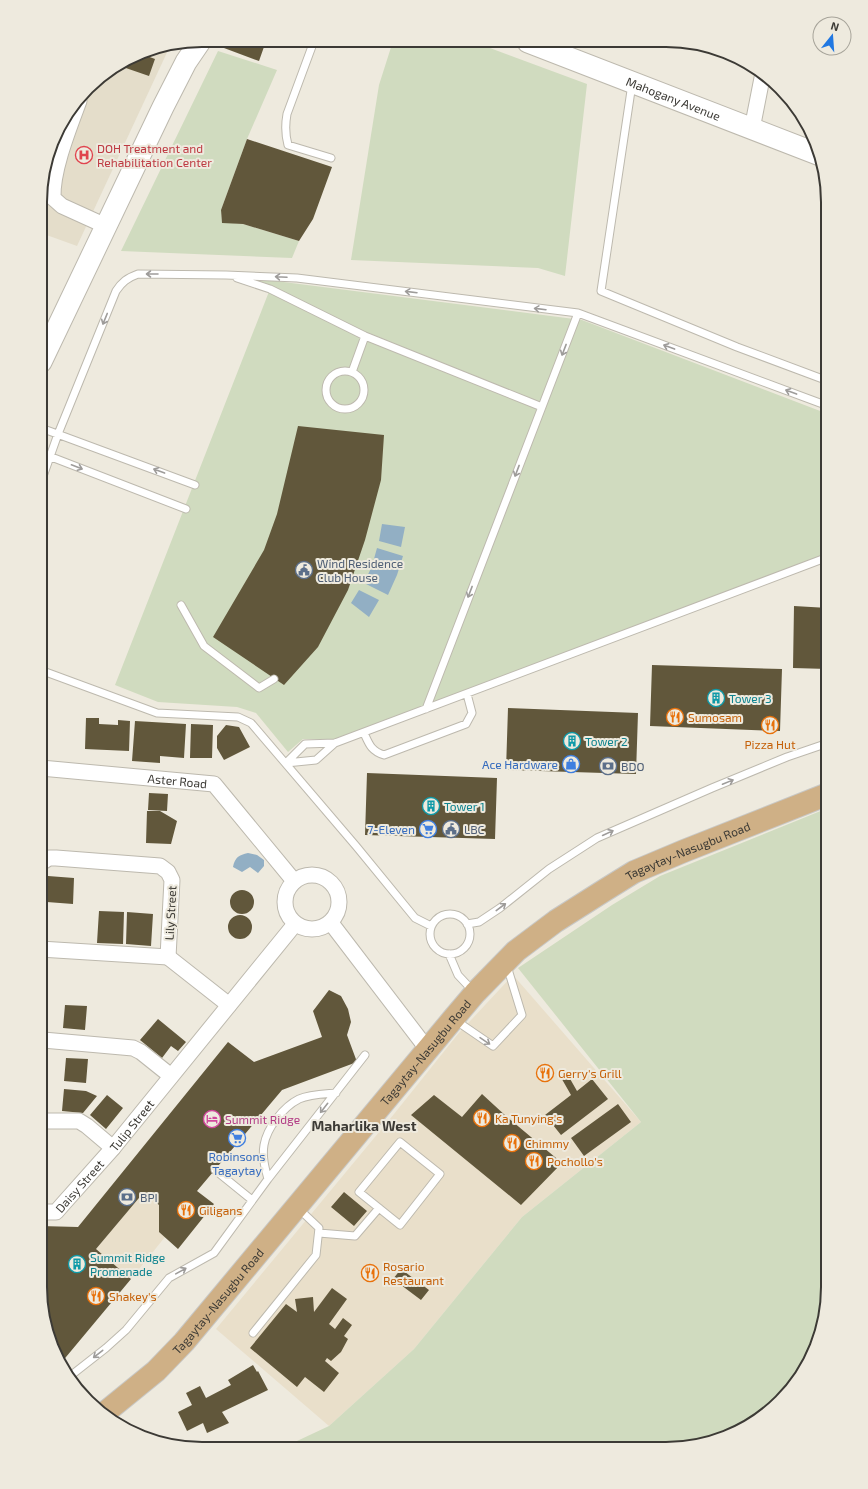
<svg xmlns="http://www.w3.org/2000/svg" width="868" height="1489" viewBox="0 0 868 1489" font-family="'Exo 2',sans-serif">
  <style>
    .commercial { fill: #e9dfca }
    .built { fill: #e4ddca }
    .green { fill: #d0dbbf }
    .water { fill: #92afc4 }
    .building { fill: #61573b }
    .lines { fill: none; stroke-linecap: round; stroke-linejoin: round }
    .service-casing { stroke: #bdb9ae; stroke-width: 9 }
    .minor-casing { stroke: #bdb9ae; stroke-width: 17 }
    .secondary-casing { stroke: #bdb9ae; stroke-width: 23 }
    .primary-casing { stroke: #c8c8c6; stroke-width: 24 }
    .service { stroke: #fff; stroke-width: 7 }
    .minor { stroke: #fff; stroke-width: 15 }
    .secondary { stroke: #fff; stroke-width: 21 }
    .primary { stroke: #cfb086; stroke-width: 22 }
    .oneway { stroke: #9e9c9a }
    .labels { text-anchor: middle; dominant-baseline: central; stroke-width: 4; stroke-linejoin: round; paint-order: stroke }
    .street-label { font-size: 12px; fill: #3c3a35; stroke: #eeeade }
    .health-label { font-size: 12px; fill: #be3a42; stroke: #eeeade; text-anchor: start }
    .service-label { font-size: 12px; fill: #4e5e75; stroke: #eeeade; text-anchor: start }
    .culture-label { font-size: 12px; fill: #0d838f; stroke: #eeeade; text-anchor: start }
    .food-label { font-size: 12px; fill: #c56008; stroke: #eeeade; text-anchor: start }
    .shop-label { font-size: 12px; fill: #366cbe; stroke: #eeeade; text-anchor: end }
    .hotel-label { font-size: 12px; fill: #b23c85; stroke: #eeeade; text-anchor: start }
    .quarter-label { font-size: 14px; font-weight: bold; fill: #3c3a35; stroke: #eeeade }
    .rim { fill: none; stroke: #3c3a35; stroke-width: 2 }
  </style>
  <rect width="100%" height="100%" fill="#eeeade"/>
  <path class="commercial" d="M 513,975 L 641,1122 L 522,1217 L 414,1349 L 329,1426 L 216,1329 L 394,1114 L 458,1034 Z
    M 144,1192 L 159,1205 L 159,1232 L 165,1237 L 131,1279 L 96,1249 Z"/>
  <path class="built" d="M 170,46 L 77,246 L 41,233 L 41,181 L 57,130 L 95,80 L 140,52 Z"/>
  <path class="green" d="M 393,41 L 474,42 L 587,84 L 565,276 L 538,268 L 351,260 L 379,85 Z
    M 218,51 L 277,70 L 247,139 L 221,210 L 222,222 L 243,224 L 299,241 L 292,258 L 121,251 Z
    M 236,276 L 582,320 L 828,414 L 828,557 L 346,739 L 303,739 L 288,752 L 256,713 L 237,707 L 158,702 L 115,685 L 270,289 Z
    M 828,808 L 828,1298 L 819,1339 L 795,1386 L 765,1416 L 718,1440 L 666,1449 L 282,1448 L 329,1426 L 414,1349 L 522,1217 L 641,1122 L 518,968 L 612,905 L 660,876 Z"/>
  <path class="water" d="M 382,524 L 405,527 L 401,547 L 379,541 Z
    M 377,548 L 403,556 L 397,575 L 388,595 L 364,583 L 372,566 Z
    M 359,590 L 379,600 L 369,617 L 351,603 Z
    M 248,853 L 257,855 L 264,860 L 264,866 L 258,873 L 250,867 L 242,872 L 233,867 C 235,857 239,855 248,853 Z"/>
  <path class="building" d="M 227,40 L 255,40 L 265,44 L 259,61 L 224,48 Z
    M 139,53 L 155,59 L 149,76 L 120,66 L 121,64 Z
    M 247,139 L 332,167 L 313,219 L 299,241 L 243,224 L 222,223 L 221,210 Z
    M 298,426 L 384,435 L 381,480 L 365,540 L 348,590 L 318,647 L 284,685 L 213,637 L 264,550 L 277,514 Z
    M 794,606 L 828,608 L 828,669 L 793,668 Z
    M 652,665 L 782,669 L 780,731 L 650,726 Z
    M 508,708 L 638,713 L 636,774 L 506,770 Z
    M 86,718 L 99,718 L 99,724 L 118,725 L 118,720 L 130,721 L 129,751 L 85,749 Z
    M 135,721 L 186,724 L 184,758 L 160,756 L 160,763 L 132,761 Z
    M 191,724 L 213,725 L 212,758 L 190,758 Z
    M 226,725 L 239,727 L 250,747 L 224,760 L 217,748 L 217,736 Z
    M 367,773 L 497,778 L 495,839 L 365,835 Z
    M 149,793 L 168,794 L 167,811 L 148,810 Z
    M 147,811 L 160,811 L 177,821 L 171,844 L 146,843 Z
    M 48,876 L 74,878 L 73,904 L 47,902 Z
    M230 902a12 12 0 1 1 24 0a12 12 0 1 1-24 0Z
    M 99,911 L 124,912 L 123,944 L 97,943 Z
    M 127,912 L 153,914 L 151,946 L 126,944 Z
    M228 927a12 12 0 1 1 24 0a12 12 0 1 1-24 0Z
    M 329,990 L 341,996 L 348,1009 L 351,1022 L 347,1035 L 357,1062 L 282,1090 L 197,1191 L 214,1204 L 178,1249 L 159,1232 L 159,1205 L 144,1192 L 96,1249 L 131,1279 L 61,1363 L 49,1339 L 40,1287 L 40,1226 L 78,1227 L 228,1042 L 254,1062 L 322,1037 L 313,1011 Z
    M 65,1005 L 87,1006 L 85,1030 L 63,1028 Z
    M 158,1019 L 186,1042 L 178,1051 L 171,1046 L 162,1058 L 140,1040 Z
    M 66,1058 L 88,1059 L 86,1083 L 64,1081 Z
    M 565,1070 L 577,1091 L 592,1079 L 608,1099 L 561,1135 L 545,1115 L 571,1095 L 559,1074 Z
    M 64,1089 L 86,1091 L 97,1096 L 83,1113 L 62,1111 Z
    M 482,1094 L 507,1117 L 562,1163 L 521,1205 L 411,1115 L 434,1095 L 462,1117 Z
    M 107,1095 L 123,1108 L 106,1129 L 90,1115 Z
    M 618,1104 L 631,1122 L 584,1156 L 571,1138 Z
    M 344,1192 L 367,1211 L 354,1226 L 331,1207 Z
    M 401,1269 L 429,1290 L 421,1300 L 393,1279 Z
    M 332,1288 L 347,1299 L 329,1324 L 335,1329 L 343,1318 L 352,1325 L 344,1336 L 348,1339 L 341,1352 L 331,1361 L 327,1358 L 325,1361 L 339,1373 L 324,1392 L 305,1377 L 297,1387 L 250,1348 L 286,1304 L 297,1312 L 295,1299 L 313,1297 L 314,1312 Z
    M 253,1365 L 257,1372 L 258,1371 L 268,1390 L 222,1412 L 229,1423 L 207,1433 L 203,1423 L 187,1431 L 178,1412 L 192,1405 L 186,1393 L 200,1386 L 206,1398 L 231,1385 L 228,1380 Z"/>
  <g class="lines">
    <g class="service-casing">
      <path id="service" d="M 314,41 L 287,114 C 285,125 285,134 288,145 L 331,158
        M 632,84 L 601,291 L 737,347 L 828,381
        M 237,278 L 270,289 L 365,336 L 542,407
        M326 390a19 19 0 1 1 38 0a19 19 0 1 1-38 0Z
        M 352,372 L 365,336
        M 41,428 L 195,485
        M 41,453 L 186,509
        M 41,482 L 58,434 L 116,291 C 122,282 127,278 138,274 L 226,275 L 297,278 L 578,313 L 828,406
        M 181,605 L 204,646 L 259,688 L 274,679
        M 41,668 L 43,671 L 157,713 L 238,717 L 251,723 L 356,846 L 415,918 L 431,926
        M 426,709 L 578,313
        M 364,733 C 369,744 371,751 384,755 L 466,724 L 472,713 L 467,694
        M 286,763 L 305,744 L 335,743 L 828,557
        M 286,763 L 316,760 L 335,743
        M430 934a20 20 0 1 1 40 0a20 20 0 1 1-40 0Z
        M 467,924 L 479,922 L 500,908 L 549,869 L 597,838 L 712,788 L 787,757 L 828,743
        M 828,944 L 826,943 L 828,936
        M 449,954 L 458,975 L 473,991
        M 455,1020 L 493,1046 L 522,1015 L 507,966
        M 400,1142 L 440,1174 L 400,1225 L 359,1192 Z
        M 215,1170 L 252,1200
        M 268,1179 C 265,1168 262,1157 264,1145 C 267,1128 283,1107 299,1099 C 310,1094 324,1094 336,1093
        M 319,1233 L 355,1236 L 379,1208
        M 253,1333 L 316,1255 L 319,1228 L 299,1209
        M 69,1377 L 106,1348 L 126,1330 L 169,1278 L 214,1253 L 268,1179 L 365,1055"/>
    </g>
    <g class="minor-casing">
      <g id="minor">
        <path d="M 79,101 C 69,128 52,170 53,198 L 62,206 L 106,226"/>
        <path d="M 752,129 L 763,73"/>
        <path id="s1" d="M 41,768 L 214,784 L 294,881"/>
        <path d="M 41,863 L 49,858 L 56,858 L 160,866 L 168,872 L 172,880 L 168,957"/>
        <circle cx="312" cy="902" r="27"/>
        <path d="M 331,923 L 428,1050"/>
        <path d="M 40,949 L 168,957"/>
        <path d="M 168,957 L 229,1005"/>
        <path d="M 40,1042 L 43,1040 L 133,1048 L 141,1052 L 171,1076"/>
        <path d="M 40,1121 L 79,1121 L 87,1126 L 113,1148"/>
        <path id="s2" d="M 40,1212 L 56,1212 L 63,1204 L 113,1148 L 295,924"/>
      </g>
    </g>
    <g class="secondary-casing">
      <g id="secondary">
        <path id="s3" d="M 528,42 L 820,155"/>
        <path d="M 41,362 L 163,107 L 186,62 L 201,40"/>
      </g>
    </g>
    <g class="primary-casing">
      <g id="primary">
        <path id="s4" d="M 102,1415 L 156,1371 L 184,1342 L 453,1019 L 475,993 L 516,951 L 556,921 L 605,890 L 634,872 L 684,851 L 828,794"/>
      </g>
    </g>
    <use href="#service" class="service"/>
    <use href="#minor" class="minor"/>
    <use href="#secondary" class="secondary"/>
    <use href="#primary" class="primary"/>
  </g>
  <defs><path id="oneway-shaft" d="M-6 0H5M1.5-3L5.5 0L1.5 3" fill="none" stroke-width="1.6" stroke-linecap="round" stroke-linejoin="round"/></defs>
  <g class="oneway">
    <use href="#oneway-shaft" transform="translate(152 274) rotate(-180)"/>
    <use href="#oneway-shaft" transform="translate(281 277) rotate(-177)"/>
    <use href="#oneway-shaft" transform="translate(411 292) rotate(-173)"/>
    <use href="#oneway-shaft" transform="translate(540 309) rotate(-173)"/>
    <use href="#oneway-shaft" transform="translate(105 319) rotate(112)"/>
    <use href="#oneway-shaft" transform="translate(669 347) rotate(-160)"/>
    <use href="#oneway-shaft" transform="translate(564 350) rotate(111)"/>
    <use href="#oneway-shaft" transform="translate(791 392) rotate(-160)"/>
    <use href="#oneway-shaft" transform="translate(77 467) rotate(21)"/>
    <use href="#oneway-shaft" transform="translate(159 471) rotate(-160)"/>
    <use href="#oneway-shaft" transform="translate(517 471) rotate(111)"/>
    <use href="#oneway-shaft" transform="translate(470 592) rotate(111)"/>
    <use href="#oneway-shaft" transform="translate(728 782) rotate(-22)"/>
    <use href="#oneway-shaft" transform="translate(608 833) rotate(-25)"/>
    <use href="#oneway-shaft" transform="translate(501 907) rotate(-37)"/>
    <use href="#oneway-shaft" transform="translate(485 1041) rotate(34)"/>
    <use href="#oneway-shaft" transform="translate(324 1108) rotate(128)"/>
    <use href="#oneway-shaft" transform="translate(181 1271) rotate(-29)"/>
    <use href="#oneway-shaft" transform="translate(98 1354) rotate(142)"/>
  </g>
  <defs>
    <g id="hospital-ring" transform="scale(0.9)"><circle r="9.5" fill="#eeeade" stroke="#e0444e" stroke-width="1.5"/><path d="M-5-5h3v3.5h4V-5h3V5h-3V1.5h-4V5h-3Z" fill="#e0444e"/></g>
    <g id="civic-ring" transform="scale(0.9)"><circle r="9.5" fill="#eeeade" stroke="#5c6f8a" stroke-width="1.5"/><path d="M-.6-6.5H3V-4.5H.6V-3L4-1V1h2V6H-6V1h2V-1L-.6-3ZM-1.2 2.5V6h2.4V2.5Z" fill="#5c6f8a"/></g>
    <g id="building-ring" transform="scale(0.9)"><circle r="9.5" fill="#eeeade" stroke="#0f9aa8" stroke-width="1.5"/><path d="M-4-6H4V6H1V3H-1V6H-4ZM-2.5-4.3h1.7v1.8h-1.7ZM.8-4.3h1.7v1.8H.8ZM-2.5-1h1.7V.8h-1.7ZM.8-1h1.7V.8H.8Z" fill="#0f9aa8"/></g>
    <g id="restaurant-ring" transform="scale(0.9)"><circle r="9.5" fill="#eeeade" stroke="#e8710a" stroke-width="1.5"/><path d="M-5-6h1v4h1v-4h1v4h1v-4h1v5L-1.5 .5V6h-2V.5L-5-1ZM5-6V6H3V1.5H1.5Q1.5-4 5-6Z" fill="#e8710a"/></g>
    <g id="shop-ring" transform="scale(0.9)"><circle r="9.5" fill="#eeeade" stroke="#3f7fe0" stroke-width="1.5"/><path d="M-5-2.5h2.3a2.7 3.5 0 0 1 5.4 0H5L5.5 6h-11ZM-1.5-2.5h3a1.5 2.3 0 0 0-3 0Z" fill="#3f7fe0"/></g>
    <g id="bank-ring" transform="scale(0.9)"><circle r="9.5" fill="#eeeade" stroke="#5c6f8a" stroke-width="1.5"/><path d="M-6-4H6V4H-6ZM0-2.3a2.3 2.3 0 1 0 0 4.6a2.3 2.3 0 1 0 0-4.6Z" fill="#5c6f8a"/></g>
    <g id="supermarket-ring" transform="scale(0.9)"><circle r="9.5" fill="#eeeade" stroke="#3f7fe0" stroke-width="1.5"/><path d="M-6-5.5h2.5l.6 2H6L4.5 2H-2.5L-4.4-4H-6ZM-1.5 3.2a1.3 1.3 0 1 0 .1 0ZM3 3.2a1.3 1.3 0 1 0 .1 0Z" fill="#3f7fe0"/></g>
    <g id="hotel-ring" transform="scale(0.9)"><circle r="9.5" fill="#eeeade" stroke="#d1479c" stroke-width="1.5"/><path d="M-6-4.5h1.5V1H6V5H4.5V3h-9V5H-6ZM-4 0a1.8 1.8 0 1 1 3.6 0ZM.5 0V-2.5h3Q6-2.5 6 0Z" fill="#d1479c"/></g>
  </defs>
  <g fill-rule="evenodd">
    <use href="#hospital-ring" x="84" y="155"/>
    <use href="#civic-ring" x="304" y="570"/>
    <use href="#building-ring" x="716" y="698"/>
    <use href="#restaurant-ring" x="675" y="717"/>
    <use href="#restaurant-ring" x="770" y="725"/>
    <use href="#building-ring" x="572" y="741"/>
    <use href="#shop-ring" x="571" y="764"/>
    <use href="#bank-ring" x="608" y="766"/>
    <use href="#building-ring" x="431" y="806"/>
    <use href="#supermarket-ring" x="428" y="829"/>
    <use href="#civic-ring" x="451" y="829"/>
    <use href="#restaurant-ring" x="545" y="1073"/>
    <use href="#restaurant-ring" x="482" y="1118"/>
    <use href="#hotel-ring" x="212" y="1119"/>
    <use href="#supermarket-ring" x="237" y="1138"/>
    <use href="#restaurant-ring" x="512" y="1143"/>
    <use href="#restaurant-ring" x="534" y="1161"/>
    <use href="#bank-ring" x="127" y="1197"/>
    <use href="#restaurant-ring" x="186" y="1210"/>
    <use href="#building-ring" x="77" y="1264"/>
    <use href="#restaurant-ring" x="370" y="1273"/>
    <use href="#restaurant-ring" x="96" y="1296"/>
  </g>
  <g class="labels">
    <g class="street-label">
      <text stroke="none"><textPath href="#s3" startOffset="156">Mahogany Avenue</textPath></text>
      <text stroke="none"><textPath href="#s1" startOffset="137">Aster Road</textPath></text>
      <text stroke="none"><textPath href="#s4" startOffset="823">Tagaytay-Nasugbu Road</textPath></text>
      <text transform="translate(170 913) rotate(-87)">Lily Street</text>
      <text stroke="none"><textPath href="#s4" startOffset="487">Tagaytay-Nasugbu Road</textPath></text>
      <text stroke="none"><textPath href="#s2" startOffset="131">Tulip Street</textPath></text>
      <text stroke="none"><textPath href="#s2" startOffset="51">Daisy Street</textPath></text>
      <text stroke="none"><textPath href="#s4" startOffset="163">Tagaytay-Nasugbu Road</textPath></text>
    </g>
    <g class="health-label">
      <text x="97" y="148">DOH Treatment and<tspan x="97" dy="14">Rehabilitation Center</tspan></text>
    </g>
    <g class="service-label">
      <text x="317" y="563">Wind Residence<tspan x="317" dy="14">Club House</tspan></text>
      <text x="621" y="766">BDO</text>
      <text x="464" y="829">LBC</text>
      <text x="140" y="1197">BPI</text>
    </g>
    <g class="culture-label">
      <text x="729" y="698">Tower 3</text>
      <text x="585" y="741">Tower 2</text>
      <text x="444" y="806">Tower 1</text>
      <text x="90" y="1257">Summit Ridge<tspan x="90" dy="14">Promenade</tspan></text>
    </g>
    <g class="food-label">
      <text x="688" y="717">Sumosam</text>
      <text x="770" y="744" text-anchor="middle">Pizza Hut</text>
      <text x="558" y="1073">Gerry's Grill</text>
      <text x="495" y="1118">Ka Tunying's</text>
      <text x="525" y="1143">Chimmy</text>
      <text x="547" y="1161">Pochollo's</text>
      <text x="199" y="1210">Giligans</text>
      <text x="383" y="1266">Rosario<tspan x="383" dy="14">Restaurant</tspan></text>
      <text x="109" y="1296">Shakey's</text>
    </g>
    <g class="shop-label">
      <text x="558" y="764">Ace Hardware</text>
      <text x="415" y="829">7-Eleven</text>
      <text x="237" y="1156" text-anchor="middle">Robinsons<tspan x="237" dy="14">Tagaytay</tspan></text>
    </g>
    <g class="hotel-label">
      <text x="225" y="1119">Summit Ridge</text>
    </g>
    <g class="quarter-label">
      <text x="364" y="1125">Maharlika West</text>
    </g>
  </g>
  <path d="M0 0H868V1489H0ZM202 47H666A155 155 0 0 1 821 202V1287A155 155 0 0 1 666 1442H202A155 155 0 0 1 47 1287V202A155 155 0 0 1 202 47Z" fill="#eeeade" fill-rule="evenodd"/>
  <path class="rim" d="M202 47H666A155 155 0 0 1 821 202V1287A155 155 0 0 1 666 1442H202A155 155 0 0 1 47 1287V202A155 155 0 0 1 202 47Z"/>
  <g transform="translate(832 36) rotate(17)"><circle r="19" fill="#eeeade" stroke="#a7a49a"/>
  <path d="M0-3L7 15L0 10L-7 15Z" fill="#2178e2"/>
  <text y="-6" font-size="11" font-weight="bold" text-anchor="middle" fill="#3c3a35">N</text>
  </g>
</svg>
